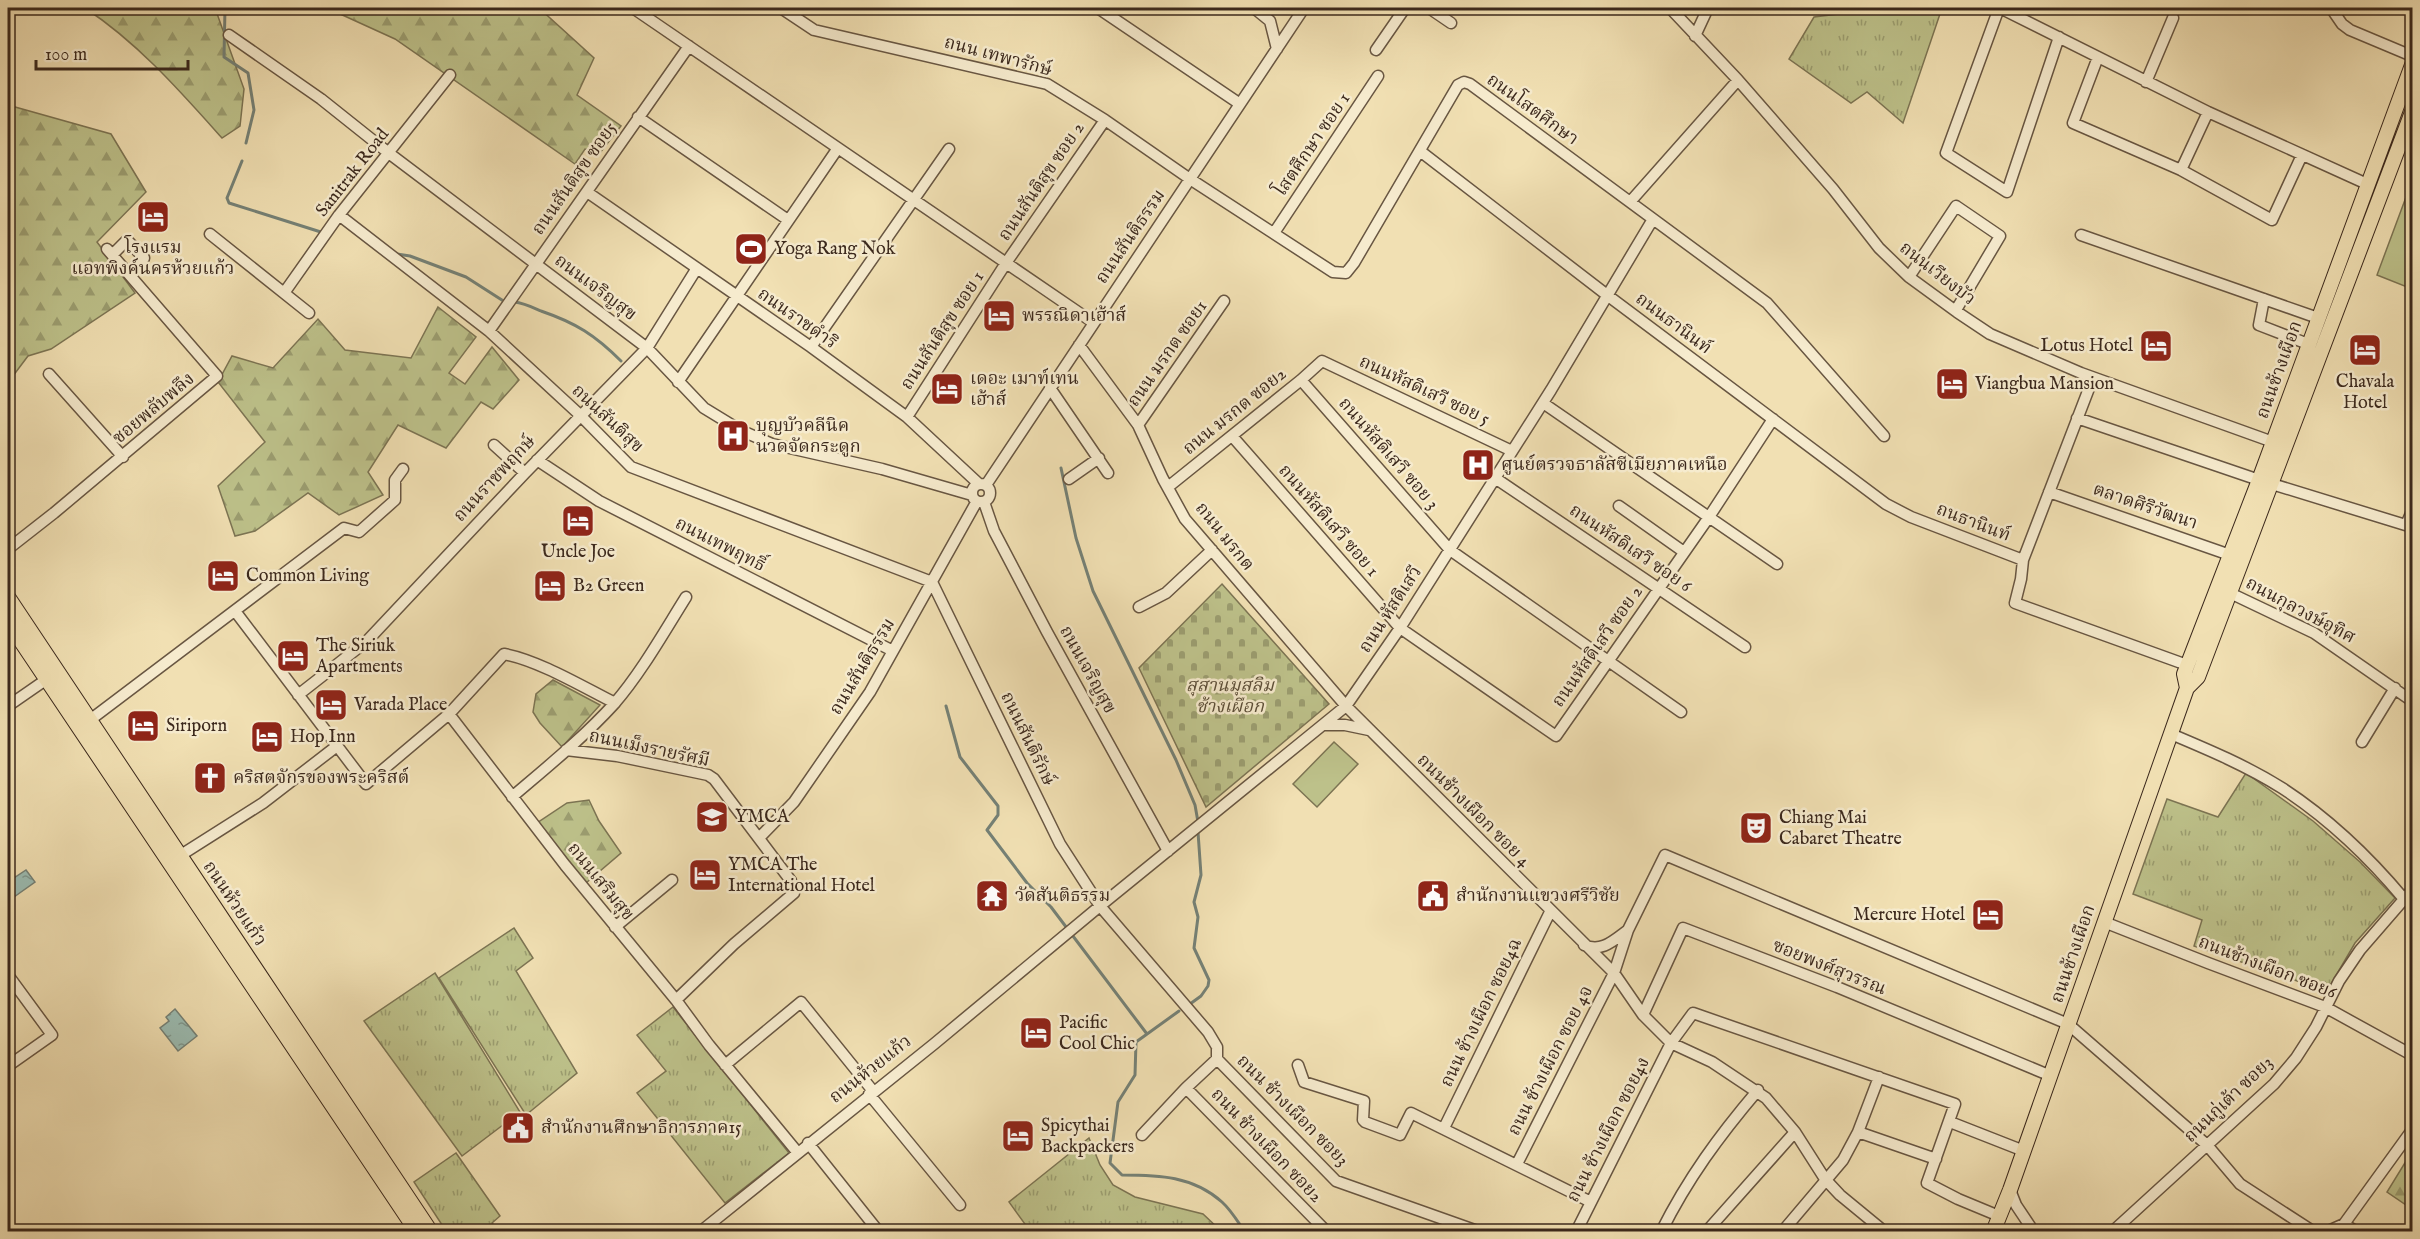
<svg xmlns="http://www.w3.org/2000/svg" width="2420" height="1239" viewBox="0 0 2420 1239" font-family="'IM FELL English','Noto Serif Thai',serif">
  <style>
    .grass { fill: url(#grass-tufts); stroke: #7c7453; stroke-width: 1.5 }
    .forest { fill: url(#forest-firs); stroke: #7c7453; stroke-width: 1.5 }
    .cemetery { fill: url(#cemetery-stones); stroke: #7c7453; stroke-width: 1.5 }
    .pitch { fill: #bdc18a; stroke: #7c7453; stroke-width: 1.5 }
    .water { fill: url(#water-ripples); stroke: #758176; stroke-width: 1.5 }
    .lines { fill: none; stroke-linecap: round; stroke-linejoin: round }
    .stream { stroke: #758176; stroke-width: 3 }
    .minor-casing { stroke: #685642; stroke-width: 13 }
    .major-casing { stroke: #3b281c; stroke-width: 16 }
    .minor { stroke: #f6ebce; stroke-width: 10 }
    .major { stroke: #f1e0b3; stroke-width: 14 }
    .labels { text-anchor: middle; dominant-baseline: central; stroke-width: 5; stroke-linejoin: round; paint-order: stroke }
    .street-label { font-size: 18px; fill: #3b281c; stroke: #f6ebce }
    .poi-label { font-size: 18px; fill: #3b281c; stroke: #f6ebce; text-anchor: start }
    .park-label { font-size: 18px; font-style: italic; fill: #5c4e38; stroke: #f6ebce }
  </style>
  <defs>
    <pattern id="grass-tufts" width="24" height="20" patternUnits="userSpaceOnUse" patternTransform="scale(1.5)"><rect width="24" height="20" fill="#bdc18a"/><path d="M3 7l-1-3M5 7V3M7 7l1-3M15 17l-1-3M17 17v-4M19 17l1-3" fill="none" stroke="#9b9d70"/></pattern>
    <pattern id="forest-firs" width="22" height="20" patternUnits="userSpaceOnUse" patternTransform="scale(1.5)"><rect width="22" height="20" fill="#bdc18a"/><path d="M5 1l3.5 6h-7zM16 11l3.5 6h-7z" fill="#9b9d70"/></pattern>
    <pattern id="cemetery-stones" width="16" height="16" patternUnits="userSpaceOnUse" patternTransform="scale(1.5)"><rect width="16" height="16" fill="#bdc18a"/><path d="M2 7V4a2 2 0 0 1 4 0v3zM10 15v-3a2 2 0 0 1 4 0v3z" fill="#9b9d70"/></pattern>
    <pattern id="water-ripples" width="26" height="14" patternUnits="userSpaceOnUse" patternTransform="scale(1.5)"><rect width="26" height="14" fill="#9bbcb2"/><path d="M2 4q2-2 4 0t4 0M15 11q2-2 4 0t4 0" fill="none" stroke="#809990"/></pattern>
  </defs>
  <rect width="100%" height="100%" fill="#f1e0b3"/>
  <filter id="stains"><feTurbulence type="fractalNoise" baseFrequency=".00333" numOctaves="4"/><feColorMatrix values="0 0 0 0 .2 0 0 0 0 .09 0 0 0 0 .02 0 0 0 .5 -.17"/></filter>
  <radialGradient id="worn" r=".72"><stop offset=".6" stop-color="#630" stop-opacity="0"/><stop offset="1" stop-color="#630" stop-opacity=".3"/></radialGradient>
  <path class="grass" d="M 1857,8 L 1942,8 L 1903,123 L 1867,92 L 1851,103 L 1789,59 L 1814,17 L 1855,12 Z
    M 2246,773 L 2313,821 L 2360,862 L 2395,898 L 2355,943 L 2327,991 L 2194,946 L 2202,920 L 2133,894 L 2167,799 L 2218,817 Z
    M 514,928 L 533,958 L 516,971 L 577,1073 L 526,1115 L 439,978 Z
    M 435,973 L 520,1112 L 462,1156 L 364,1021 Z
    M 673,1007 L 789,1153 L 725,1203 L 637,1093 L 666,1071 L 637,1035 Z
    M 1089,1138 L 1100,1165 L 1113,1185 L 1135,1197 L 1203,1214 L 1221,1231 L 1030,1231 L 1009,1202 Z
    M 456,1153 L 500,1216 L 492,1223 L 499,1231 L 446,1231 L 414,1182 Z"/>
  <path class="forest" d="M 85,8 L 215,8 L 244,89 L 240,126 L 222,138 C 180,91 138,43 85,8 Z
    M 327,8 L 539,8 L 594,58 L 577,95 L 621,126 L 600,153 L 585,149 L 575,164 L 395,39 Z
    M 8,105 L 111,134 L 146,192 L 97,242 L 135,293 L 51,349 L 28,356 L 10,380 L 8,377 Z
    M 438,307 L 476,337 L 449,373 L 465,384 L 492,347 L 519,380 L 493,409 L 481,402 L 446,448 L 398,425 L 368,472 L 383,495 L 339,515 L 308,493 L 255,531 L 235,536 L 218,486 L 265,442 L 218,382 L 232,356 L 273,368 L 318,319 L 345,350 L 411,358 Z
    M 553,680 L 600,705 L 562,747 L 540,723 L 533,712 L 536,694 Z
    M 589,800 L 599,821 L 621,853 L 586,883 L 537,823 L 567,803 Z
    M 2411,1153 L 2412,1154 L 2412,1209 L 2387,1192 Z"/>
  <path class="cemetery" d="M 1222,584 L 1329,704 L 1206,807 L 1139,668 Z"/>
  <path class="pitch" d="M 2412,181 L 2412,289 L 2377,275 Z
    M 1334,742 L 1358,764 L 1317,807 L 1293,784 Z"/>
  <path class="water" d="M 26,870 L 35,882 L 14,897 L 8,887 L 8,882 Z
    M 175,1009 L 197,1036 L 178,1051 L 160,1028 L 169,1021 L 166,1017 Z"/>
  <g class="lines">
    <path class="stream" d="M 225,8 L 224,57 L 248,73 L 254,110 L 246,143
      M 242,161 L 227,198 L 229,203 L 324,233
      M 397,254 L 410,256 L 466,277 L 505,302
      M 514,302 C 524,303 532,307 541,311 C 576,323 595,335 621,361
      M 1061,468 L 1076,538 L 1093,591 L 1176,760 L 1195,805 L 1198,822
      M 946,706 L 960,757 L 998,806 L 998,815 L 987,830 L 1027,883 L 1051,907 L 1147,1034
      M 1190,1004 L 1201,996 L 1208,986 L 1209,980 L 1194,948 L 1198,917 L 1194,902 L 1201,875 L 1198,832
      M 1179,1011 L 1136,1042 L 1135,1075 L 1118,1102 L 1110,1163 L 1122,1175 C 1159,1175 1193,1176 1222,1202 C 1231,1210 1238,1222 1245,1232"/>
    <g class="minor-casing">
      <path id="minor" d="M 633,8 L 1094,323
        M 781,8 L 814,30 L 1047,84 L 1105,120 L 1190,179 L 1333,272 L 1346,273 L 1354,263 L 1458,85 L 1464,82 L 1470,84 L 1767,303 L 1884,436
        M 1098,8 L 1240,104
        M 1254,8 L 1270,21 L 1277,49
        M 1429,8 L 1451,23
        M 1670,8 L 1738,80 L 1833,189 L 1879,248 L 1909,277 L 1957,312 L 1990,334 L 2081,373 L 2273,442
        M 1999,8 L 1946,153 L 2007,192 L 2059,37
        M 2000,8 L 2208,112 L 2367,184
        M 2331,8 L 2342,24 L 2350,30 L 2412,56
        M 229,35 L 321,99 L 390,154 L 647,348 L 704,408 L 740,430 L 772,444 L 882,469 L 972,495
        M 1695,36 L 1708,8
        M 1376,50 L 1405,8
        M 2098,57 L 2073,123 L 2181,170 L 2272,220 L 2302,155
        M 2146,82 L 2173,18
        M 638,117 L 788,220
        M 1420,151 L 1607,295 L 1886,504 L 1911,517 L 2023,560
        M 2181,170 L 2208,112
        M 587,192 L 811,347 L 907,417 L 979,484
        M 1630,202 L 1738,80
        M 339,215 L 489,331 L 580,415 L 631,467 L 932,582 L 1060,844 L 1100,906 L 1208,1032 L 1217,1047 L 1217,1059
        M 1274,233 L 1378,76
        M 210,234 L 309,313
        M 2081,235 L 2318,318
        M 112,255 L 127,240 L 144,258 L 128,273
        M 1909,277 L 1956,206 L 2000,236 L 1956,310
        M 284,293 L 339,215 L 450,75
        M 2264,299 L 2259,325 L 2308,344
        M 489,331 L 689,46
        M 1079,345 L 1138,425 L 1163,479 L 1185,519 L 1346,706 L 1614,973 L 1643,1015 L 1671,1043 L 1712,1062 L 1766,1098 L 1795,1132 L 1825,1179 L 1840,1195 L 1885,1232
        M 811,347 L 949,149
        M 49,374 L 123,457
        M 2093,378 L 2023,560 L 2021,579 L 2015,603 L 2187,665
        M 1301,380 L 1450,550 L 1681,712
        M 678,382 L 838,148
        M 1050,388 L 1108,473
        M 1543,403 L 1777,564
        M 907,417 L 1006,263 L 1105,120
        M 2077,418 L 2259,480 L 2412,527
        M 1138,425 L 1224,301
        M 1232,436 L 1400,628 L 1556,736 L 1709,517 L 1773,419
        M 494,445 L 525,473
        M 537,460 L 599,501 L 893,651
        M 1495,478 L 1745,647
        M 1069,479 L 1099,458
        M972 493a9 9 0 1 1 18 0a9 9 0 1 1-18 0Z
        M 986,485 L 1304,8
        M 1168,487 L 1301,380 L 1322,361 L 1512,451
        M 2049,492 L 2230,555
        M 984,502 L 994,531 L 1047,632 L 1168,851
        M 1619,506 L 1684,552
        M 2406,525 L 2412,511
        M 8,549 L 54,513 L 217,376 L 107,249
        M 2230,593 L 2314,633 L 2412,701
        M 1139,607 L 1166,593 L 1212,550
        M 235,611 L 366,784 L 449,714 L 504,654 C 538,660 583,687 615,703
        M 298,695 L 367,641 L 525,473 L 647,348 L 697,268
        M 8,706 L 47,679
        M 449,714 L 565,865 L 676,1000 L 709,1045 L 798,1153
        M 90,720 L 344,528 L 359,532 L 395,500 L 395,480 L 403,469
        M 1323,725 L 1345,725 L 1369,730
        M 2171,734 C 2209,750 2247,766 2282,788 C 2328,818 2369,857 2404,899
        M 2362,742 L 2395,688
        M 566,750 L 617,756 L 708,775 L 714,779 L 791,881 L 794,893 L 734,944 L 676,1000
        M 512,797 C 547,767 583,738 614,704 C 641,673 664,632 686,597
        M 759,838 L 794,802 L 870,692 L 977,501
        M 181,855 L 263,803 L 337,746
        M 2104,922 L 2208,963 L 2325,1007 L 2412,1055
        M 615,927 L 672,880
        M 1584,945 C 1602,953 1614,940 1628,930
        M 8,975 L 52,1035 L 8,1066
        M 1643,1015 L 1683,928 L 1837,987 L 2051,1076
        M 1217,1059 L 1336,1181 L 1480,1232
        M 1217,1059 L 1186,1088 L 1327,1232
        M 725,1065 L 801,1002 L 873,1091
        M 1298,1065 L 1304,1082 L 1364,1101 L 1363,1120 L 1365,1122 L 1400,1135 L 1411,1113 L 1591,1202
        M 869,1094 L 960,1205
        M 1950,1122 L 2024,1151
        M 1444,1128 L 1550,912
        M 1858,1132 L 1936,1159
        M 1142,1135 L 1186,1088
        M 808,1143 L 879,1232
        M 1517,1164 L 1614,973 L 1628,930 L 1665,855 L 2068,1024 L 2207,1145 L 2240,1184 L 2314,1232
        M 2010,1190 L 2016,1205 L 2034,1232
        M 2344,1224 L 2357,1232
        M 700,1232 L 934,1044 L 1100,906 L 1346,706 L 1400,628 L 1551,390 L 1653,219
        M 1576,1232 L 1671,1043 L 1693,1013 L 1955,1104 L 1927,1183 L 1958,1199 L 1999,1216
        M 1661,1232 C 1688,1178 1719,1136 1758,1090
        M 1706,1232 L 1795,1132
        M 1782,1232 L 1843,1160 L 1858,1132 L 1879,1077
        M 2112,1232 L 2274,1084 L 2296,1058 L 2316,1027 L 2339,981 L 2360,950 L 2412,890
        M 2326,1232 L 2344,1224 L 2412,1130"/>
    </g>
    <g class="major-casing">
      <path id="major" d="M 8,597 L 431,1232
        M 8,622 L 417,1232
        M 2187,688 L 2184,674 L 2259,480 L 2412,65
        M 1993,1232 L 2010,1190 L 2187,688 L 2198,677 L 2412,112"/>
    </g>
    <use href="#minor" class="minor"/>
    <use href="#major" class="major"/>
  </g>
  <defs>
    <g id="hotel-square" transform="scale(1.725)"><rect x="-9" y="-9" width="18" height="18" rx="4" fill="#8f2418" stroke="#f6ebce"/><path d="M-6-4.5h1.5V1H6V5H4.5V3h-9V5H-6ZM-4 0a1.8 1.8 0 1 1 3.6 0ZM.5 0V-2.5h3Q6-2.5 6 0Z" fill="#fff"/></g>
    <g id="stadium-square" transform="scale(1.725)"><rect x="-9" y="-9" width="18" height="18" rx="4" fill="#8f2418" stroke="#f6ebce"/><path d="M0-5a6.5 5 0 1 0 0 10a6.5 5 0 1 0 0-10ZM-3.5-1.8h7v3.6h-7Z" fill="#fff"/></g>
    <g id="hospital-square" transform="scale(1.725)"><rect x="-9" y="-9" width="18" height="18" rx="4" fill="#8f2418" stroke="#f6ebce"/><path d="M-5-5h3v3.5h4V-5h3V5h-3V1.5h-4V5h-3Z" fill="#fff"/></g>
    <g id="church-square" transform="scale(1.725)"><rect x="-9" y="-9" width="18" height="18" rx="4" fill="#8f2418" stroke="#f6ebce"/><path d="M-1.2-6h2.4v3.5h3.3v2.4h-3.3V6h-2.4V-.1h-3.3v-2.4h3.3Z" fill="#fff"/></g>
    <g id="school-square" transform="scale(1.725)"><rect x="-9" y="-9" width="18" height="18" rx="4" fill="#8f2418" stroke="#f6ebce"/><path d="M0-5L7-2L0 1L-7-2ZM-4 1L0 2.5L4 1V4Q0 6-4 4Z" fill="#fff"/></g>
    <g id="theatre-square" transform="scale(1.725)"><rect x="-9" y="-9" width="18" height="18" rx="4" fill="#8f2418" stroke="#f6ebce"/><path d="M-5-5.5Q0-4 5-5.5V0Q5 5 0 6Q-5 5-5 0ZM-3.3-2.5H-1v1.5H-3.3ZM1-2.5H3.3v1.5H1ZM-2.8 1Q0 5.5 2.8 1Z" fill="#fff"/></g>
    <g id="temple-square" transform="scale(1.725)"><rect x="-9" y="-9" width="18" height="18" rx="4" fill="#8f2418" stroke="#f6ebce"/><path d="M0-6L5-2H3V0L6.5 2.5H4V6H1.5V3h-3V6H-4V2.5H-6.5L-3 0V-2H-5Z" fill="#fff"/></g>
    <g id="civic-square" transform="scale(1.725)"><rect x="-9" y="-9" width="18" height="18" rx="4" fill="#8f2418" stroke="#f6ebce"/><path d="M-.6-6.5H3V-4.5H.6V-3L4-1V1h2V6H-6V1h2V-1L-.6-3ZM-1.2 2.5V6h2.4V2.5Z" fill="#fff"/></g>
  </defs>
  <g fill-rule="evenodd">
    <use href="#hotel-square" x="153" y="217"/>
    <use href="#stadium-square" x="751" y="249"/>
    <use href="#hotel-square" x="999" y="316"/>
    <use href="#hotel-square" x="2156" y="346"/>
    <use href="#hotel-square" x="2365" y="350"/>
    <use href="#hotel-square" x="1952" y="384"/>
    <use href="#hotel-square" x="947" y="389"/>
    <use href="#hospital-square" x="733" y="436"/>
    <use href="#hospital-square" x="1478" y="465"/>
    <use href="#hotel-square" x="578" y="521"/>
    <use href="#hotel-square" x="223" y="576"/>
    <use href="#hotel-square" x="550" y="586"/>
    <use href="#hotel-square" x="293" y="656"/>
    <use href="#hotel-square" x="331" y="705"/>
    <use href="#hotel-square" x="143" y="726"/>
    <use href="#hotel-square" x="267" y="737"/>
    <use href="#church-square" x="210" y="778"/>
    <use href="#school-square" x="712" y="817"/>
    <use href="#theatre-square" x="1756" y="828"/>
    <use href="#hotel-square" x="705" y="875"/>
    <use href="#temple-square" x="992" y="896"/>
    <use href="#civic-square" x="1433" y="896"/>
    <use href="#hotel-square" x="1988" y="915"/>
    <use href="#hotel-square" x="1036" y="1033"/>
    <use href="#civic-square" x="518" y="1128"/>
    <use href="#hotel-square" x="1018" y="1136"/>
  </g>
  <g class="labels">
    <g class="street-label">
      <text transform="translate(998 57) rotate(15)">ถนน เทพารักษ์</text>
      <text transform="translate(1532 110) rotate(36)">ถนนโสตศึกษา</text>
      <text transform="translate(1313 145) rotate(-56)">โสตศึกษา ซอย 1</text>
      <text transform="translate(353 173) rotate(-52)">Sanitrak Road</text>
      <text transform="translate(575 179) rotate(-55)">ถนนสันติสุข ซอย5</text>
      <text transform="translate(1042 182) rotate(-56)">ถนนสันติสุข ซอย 2</text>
      <text transform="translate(1131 237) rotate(-56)">ถนนสันติธรรม</text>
      <text transform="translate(1937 274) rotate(38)">ถนนเวียงบัว</text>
      <text transform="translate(595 288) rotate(37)">ถนนเจริญสุข</text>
      <text transform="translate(797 319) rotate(35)">ถนนราชดำริ</text>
      <text transform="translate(1673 324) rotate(37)">ถนนธานินท์</text>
      <text transform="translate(943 331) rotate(-57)">ถนนสันติสุข ซอย 1</text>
      <text transform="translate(1168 354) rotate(-55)">ถนน มรกต ซอย1</text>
      <text transform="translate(2280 370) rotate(-70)">ถนนช้างเผือก</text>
      <text transform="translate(1424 391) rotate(25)">ถนนหัสดิเสวี ซอย 5</text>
      <text transform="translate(154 409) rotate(-40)">ซอยพลับพลึง</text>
      <text transform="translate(1235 412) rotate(-39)">ถนน มรกต ซอย2</text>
      <text transform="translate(607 419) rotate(43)">ถนนสันติสุข</text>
      <text transform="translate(1388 454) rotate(49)">ถนนหัสดิเสวี ซอย 3</text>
      <text transform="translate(495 479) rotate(-47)">ถนนราชพฤกษ์</text>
      <text transform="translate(2145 507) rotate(19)">ตลาดศิริวัฒนา</text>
      <text transform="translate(1328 521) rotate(49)">ถนนหัสดิเสวี ซอย 1</text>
      <text transform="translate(1973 523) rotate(21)">ถนธานินท์</text>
      <text transform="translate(1224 537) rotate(51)">ถนน มรกต</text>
      <text transform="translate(720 545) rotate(27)">ถนนเทพฤทธิ์</text>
      <text transform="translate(1630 549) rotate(34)">ถนนหัสดิเสวี ซอย 6</text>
      <text transform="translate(1391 610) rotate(-57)">ถนน หัสดิเสวี</text>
      <text transform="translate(2300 611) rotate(28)">ถนนกุลวงษ์อุทิศ</text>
      <text transform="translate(1598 647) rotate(-55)">ถนนหัสดิเสวี ซอย 2</text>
      <text transform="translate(863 667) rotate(-59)">ถนนสันติธรรม</text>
      <text transform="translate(1087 670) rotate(61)">ถนนเจริญสุข</text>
      <text transform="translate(1027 739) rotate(64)">ถนนสันติรักษ์</text>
      <text transform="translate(649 749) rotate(12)">ถนนเม็งรายรัศมี</text>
      <text transform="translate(1473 811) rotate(45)">ถนนช้างเผือก ซอย 4</text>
      <text transform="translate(600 882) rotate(51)">ถนนเสริมสุข</text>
      <text transform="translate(234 904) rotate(56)">ถนนห้วยแก้ว</text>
      <text transform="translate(2074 954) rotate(-71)">ถนนช้างเผือก</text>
      <text transform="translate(1829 968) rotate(22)">ซอยพงศ์สุวรรณ</text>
      <text transform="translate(2267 968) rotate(21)">ถนนช้างเผือก ซอย6</text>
      <text transform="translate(1482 1013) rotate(-64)">ถนน ช้างเผือก ซอย4ฉ</text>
      <text transform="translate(1551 1061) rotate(-63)">ถนน ช้างเผือก ซอย 4จ</text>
      <text transform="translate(871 1070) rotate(-38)">ถนนห้วยแก้ว</text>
      <text transform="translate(2229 1100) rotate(-44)">ถนนกู่เต้า ซอย3</text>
      <text transform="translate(1292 1111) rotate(45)">ถนน ช้างเผือก ซอย3</text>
      <text transform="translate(1609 1130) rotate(-63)">ถนน ช้างเผือก ซอย4ง</text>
      <text transform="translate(1266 1146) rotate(46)">ถนน ช้างเผือก ซอย2</text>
    </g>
    <g class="poi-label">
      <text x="153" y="248" text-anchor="middle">โรงแรม<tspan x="153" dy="21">แอทพิงค์นครห้วยแก้ว</tspan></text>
      <text x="774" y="249">Yoga Rang Nok</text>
      <text x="1022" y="316">พรรณิดาเฮ้าส์</text>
      <text x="2133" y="346" text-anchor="end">Lotus Hotel</text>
      <text x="970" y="379">เดอะ เมาท์เทน<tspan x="970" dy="21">เฮ้าส์</tspan></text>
      <text x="2365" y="382" text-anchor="middle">Chavala<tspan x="2365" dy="21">Hotel</tspan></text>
      <text x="1975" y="384">Viangbua Mansion</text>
      <text x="756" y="426">บุญบัวคลีนิค<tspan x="756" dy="21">นวดจัดกระดูก</tspan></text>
      <text x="1501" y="465">ศูนย์ตรวจธาลัสซีเมียภาคเหนือ</text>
      <text x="578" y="552" text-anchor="middle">Uncle Joe</text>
      <text x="246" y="576">Common Living</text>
      <text x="573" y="586">B2 Green</text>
      <text x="316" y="646">The Siriuk<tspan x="316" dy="21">Apartments</tspan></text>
      <text x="354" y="705">Varada Place</text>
      <text x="166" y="726">Siriporn</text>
      <text x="290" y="737">Hop Inn</text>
      <text x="233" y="778">คริสตจักรของพระคริสต์</text>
      <text x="735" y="817">YMCA</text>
      <text x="1779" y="818">Chiang Mai<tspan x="1779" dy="21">Cabaret Theatre</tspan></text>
      <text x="728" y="865">YMCA The<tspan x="728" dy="21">International Hotel</tspan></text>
      <text x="1015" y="896">วัดสันติธรรม</text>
      <text x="1456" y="896">สำนักงานแขวงศรีวิชัย</text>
      <text x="1965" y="915" text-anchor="end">Mercure Hotel</text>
      <text x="1059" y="1023">Pacific<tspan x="1059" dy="21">Cool Chic</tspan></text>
      <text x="1041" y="1126">Spicythai<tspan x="1041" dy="21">Backpackers</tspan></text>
      <text x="541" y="1128">สำนักงานศึกษาธิการภาค15</text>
    </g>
    <g class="park-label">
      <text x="1230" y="686">สุสานมุสลิม<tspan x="1230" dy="21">ช้างเผือก</tspan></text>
    </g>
  </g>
  <rect width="2420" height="1239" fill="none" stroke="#f1e0b3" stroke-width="30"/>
  <rect x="9" y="9" width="2402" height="1221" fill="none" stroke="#3b281c" stroke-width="3"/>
  <rect x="15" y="15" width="2390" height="1209" fill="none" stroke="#3b281c" stroke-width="1.5"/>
  <path d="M36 60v9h152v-9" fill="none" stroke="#3b281c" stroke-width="3"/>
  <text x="45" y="60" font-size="18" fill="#3b281c" stroke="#f6ebce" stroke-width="4.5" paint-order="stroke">100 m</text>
  <rect width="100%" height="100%" filter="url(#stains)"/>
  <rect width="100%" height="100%" fill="url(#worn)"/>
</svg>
